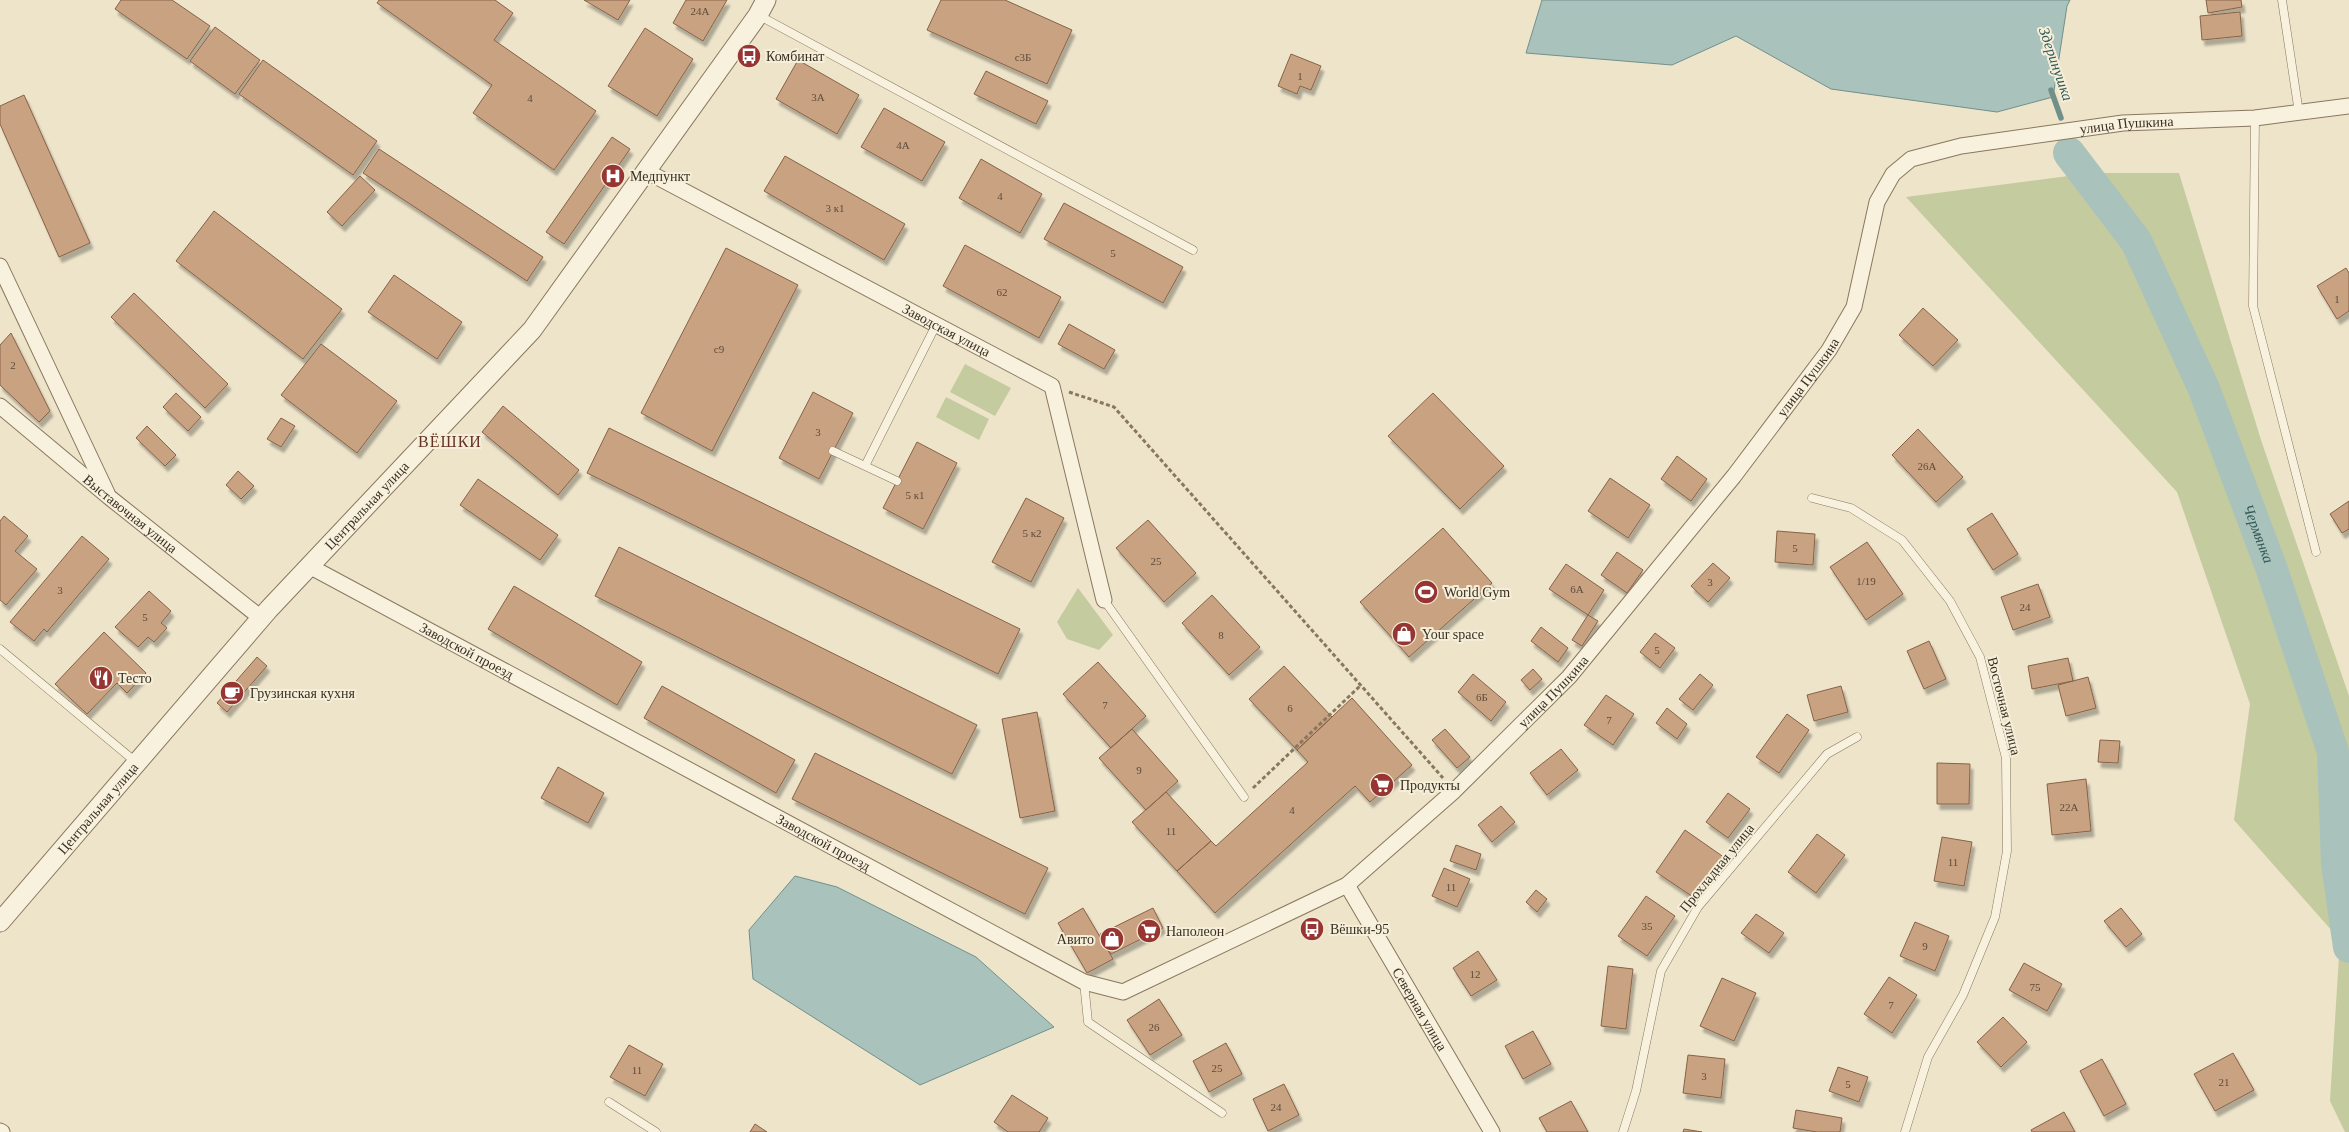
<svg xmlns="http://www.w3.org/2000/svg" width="2349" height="1132" viewBox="0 0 2349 1132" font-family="Georgia,serif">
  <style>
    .green { fill: #c4cb9e }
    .water { fill: #aac2bc; stroke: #71908a }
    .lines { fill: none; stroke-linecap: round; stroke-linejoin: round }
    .stream { stroke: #71908a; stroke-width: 5.5 }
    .river { stroke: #aac2bc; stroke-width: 32 }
    .building { fill: #c9a282; stroke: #876246; filter: url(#shadow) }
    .service-casing { stroke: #89775f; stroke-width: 9 }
    .minor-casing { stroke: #89775f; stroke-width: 17 }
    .tertiary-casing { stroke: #89775f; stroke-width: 21 }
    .path { stroke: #89775f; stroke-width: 3; stroke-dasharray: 4 2.5; stroke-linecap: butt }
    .service { stroke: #f8f1dd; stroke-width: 8 }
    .minor { stroke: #f8f1dd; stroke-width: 15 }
    .tertiary { stroke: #f8f1dd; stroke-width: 19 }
    .labels { text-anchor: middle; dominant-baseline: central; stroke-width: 4; stroke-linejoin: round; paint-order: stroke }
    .number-label { font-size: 11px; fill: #5e4c3a }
    .poi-label { font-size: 14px; fill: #3a2f22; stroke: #f5eed9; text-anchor: start }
    .street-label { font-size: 14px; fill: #3a2f22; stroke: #f5eed9 }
    .water-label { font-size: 15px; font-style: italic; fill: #325958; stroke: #f5eed9 }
    .quarter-label { font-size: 16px; letter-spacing: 1px; fill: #653323; stroke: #f5eed9 }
  </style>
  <defs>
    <filter id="shadow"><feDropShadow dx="3" dy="5.5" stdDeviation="1" flood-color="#0004"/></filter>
  </defs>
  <rect width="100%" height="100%" fill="#ede4ca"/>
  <path class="green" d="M 2091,173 L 2179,173 L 2261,440 L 2349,696 L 2349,1132 L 2345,1132 L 2330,1101 L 2340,940 L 2234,820 L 2250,704 L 2177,492 L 1906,197 Z
    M 965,364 L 1011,388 L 995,416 L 950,392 Z
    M 946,397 L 989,419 L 979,440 L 936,417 Z
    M 1078,588 L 1113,635 L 1099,650 L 1067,639 L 1057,622 Z"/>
  <path class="water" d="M 1542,0 L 2070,0 L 2067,6 L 2053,97 L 1997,112 L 1831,89 L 1736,36 L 1672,65 L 1526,53 Z
    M 795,876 L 837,887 L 976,957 L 1054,1027 L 920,1085 L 753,979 L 749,930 Z"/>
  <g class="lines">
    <path class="stream" d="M 2051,90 L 2061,118"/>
    <path class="river" id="s1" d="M 2069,153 L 2136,241 L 2204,389 L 2271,567 L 2333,752 L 2337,864 L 2349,947"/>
  </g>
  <path class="building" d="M 121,0 L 172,0 L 210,26 L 187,59 L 115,9 Z
    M 379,0 L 495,0 L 513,13 L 494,40 L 596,111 L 554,170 L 473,113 L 492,85 L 377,3 Z
    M 584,0 L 630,0 L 618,20 Z
    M 686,0 L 727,0 L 703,41 L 673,23 Z
    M 941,0 L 1005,0 L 1072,30 L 1047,84 L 927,30 Z
    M 2206,0 L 2241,0 L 2242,7 L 2208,13 Z
    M 2240,12 L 2242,36 L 2202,40 L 2200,16 Z
    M 215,27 L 260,60 L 235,94 L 190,61 Z
    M 645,28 L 693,59 L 657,116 L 608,86 Z
    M 1291,54 L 1321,66 L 1311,90 L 1300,86 L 1297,94 L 1278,86 Z
    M 263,60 L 377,141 L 353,175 L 239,94 Z
    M 798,60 L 859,95 L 837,134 L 776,99 Z
    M 986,71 L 1048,101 L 1036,124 L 974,94 Z
    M 24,95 L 90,243 L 59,257 L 0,124 L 0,106 Z
    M 884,108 L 945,142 L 922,181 L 861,147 Z
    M 612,137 L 630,149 L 564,244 L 546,232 Z
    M 379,149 L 543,257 L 527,281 L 363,173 Z
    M 785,156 L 905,224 L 884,260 L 764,191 Z
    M 981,159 L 1042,194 L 1020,233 L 959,198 Z
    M 360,176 L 375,190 L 342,226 L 327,212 Z
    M 1064,203 L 1183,267 L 1163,303 L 1044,239 Z
    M 214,211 L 342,309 L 303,359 L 176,261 Z
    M 965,245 L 1061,297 L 1039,338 L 943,286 Z
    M 726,248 L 798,285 L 712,451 L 641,413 Z
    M 2346,268 L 2349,273 L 2349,311 L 2337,319 L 2317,286 Z
    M 394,275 L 462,322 L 437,359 L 368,312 Z
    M 134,293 L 228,384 L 205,408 L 111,317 Z
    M 1923,308 L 1958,340 L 1933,366 L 1899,335 Z
    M 1069,324 L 1115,350 L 1104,369 L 1058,344 Z
    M 11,333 L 50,411 L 39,422 L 0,385 L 0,345 Z
    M 321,344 L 397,401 L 357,453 L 281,395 Z
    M 813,392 L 853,413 L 819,479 L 779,458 Z
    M 176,393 L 201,417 L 188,431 L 163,407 Z
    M 1433,393 L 1504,466 L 1460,509 L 1388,436 Z
    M 503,406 L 579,470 L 558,495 L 482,432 Z
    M 281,418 L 295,426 L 281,447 L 267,439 Z
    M 147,426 L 176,455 L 165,466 L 136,438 Z
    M 609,428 L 1020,629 L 998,674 L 587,473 Z
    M 1918,429 L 1963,477 L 1936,502 L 1892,455 Z
    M 917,442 L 957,463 L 923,529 L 883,508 Z
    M 1677,456 L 1707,479 L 1691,501 L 1661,479 Z
    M 238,471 L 254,486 L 241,499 L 226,485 Z
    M 1610,478 L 1650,505 L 1628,538 L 1588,511 Z
    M 478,479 L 558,535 L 540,560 L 460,505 Z
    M 1026,498 L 1064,518 L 1031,582 L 992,562 Z
    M 2349,501 L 2349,529 L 2342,533 L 2330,514 Z
    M 1992,513 L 2018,554 L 1993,570 L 1967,529 Z
    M 4,516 L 28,536 L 15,551 L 37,569 L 6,605 L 0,600 L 0,521 Z
    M 1148,520 L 1196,573 L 1164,602 L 1116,548 Z
    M 1443,528 L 1492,583 L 1409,657 L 1360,602 Z
    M 1777,531 L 1815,534 L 1813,565 L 1775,562 Z
    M 82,536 L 109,559 L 47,632 L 44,629 L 34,641 L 10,622 Z
    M 1867,542 L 1903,594 L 1866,620 L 1830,567 Z
    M 619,547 L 977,725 L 952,774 L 595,596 Z
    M 1617,552 L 1643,570 L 1627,593 L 1601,575 Z
    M 1713,563 L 1730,578 L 1708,602 L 1691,586 Z
    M 1566,564 L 1604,590 L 1588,615 L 1549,589 Z
    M 2038,584 L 2050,617 L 2013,630 L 2001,597 Z
    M 514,586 L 642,662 L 617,705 L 488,629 Z
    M 149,591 L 171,611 L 161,623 L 167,628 L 154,642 L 148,637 L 138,647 L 115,627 Z
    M 1212,595 L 1260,647 L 1229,675 L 1182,623 Z
    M 1588,615 L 1598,621 L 1582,646 L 1572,640 Z
    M 1541,627 L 1568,648 L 1558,662 L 1531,641 Z
    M 104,632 L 146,673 L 127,693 L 117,683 L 87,714 L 55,684 Z
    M 1655,633 L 1675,648 L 1660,668 L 1640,652 Z
    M 1929,641 L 1946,679 L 1924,689 L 1907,651 Z
    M 257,657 L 267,666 L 227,712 L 217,703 Z
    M 2068,658 L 2073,681 L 2032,689 L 2028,666 Z
    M 1098,662 L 1146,716 L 1111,748 L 1063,694 Z
    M 1284,666 L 1332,717 L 1297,750 L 1249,699 Z
    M 1533,669 L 1542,679 L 1530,690 L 1521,680 Z
    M 1473,674 L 1506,702 L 1491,721 L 1458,692 Z
    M 1700,674 L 1713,685 L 1693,710 L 1679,699 Z
    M 2088,677 L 2096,708 L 2066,716 L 2058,685 Z
    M 662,686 L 795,760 L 776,793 L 644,718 Z
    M 1841,686 L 1848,712 L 1814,721 L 1807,695 Z
    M 1606,695 L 1634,714 L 1613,745 L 1584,725 Z
    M 1352,698 L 1412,765 L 1370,802 L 1355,786 L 1215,913 L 1177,871 L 1211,841 L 1216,846 L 1308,762 L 1297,750 Z
    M 1667,708 L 1687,724 L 1677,739 L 1656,723 Z
    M 1037,712 L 1055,811 L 1020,818 L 1002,719 Z
    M 1787,714 L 1809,730 L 1779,773 L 1756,757 Z
    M 1132,729 L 1178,781 L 1146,810 L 1099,758 Z
    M 1445,729 L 1470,757 L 1457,768 L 1432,740 Z
    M 2100,740 L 2120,741 L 2118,763 L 2098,762 Z
    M 1561,749 L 1578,770 L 1547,795 L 1530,773 Z
    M 815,753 L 1048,868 L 1025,914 L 792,799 Z
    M 1937,763 L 1970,764 L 1969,804 L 1937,804 Z
    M 558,767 L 604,793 L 588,823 L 541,798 Z
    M 2086,779 L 2091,831 L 2052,835 L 2047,784 Z
    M 1166,792 L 1211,841 L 1177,871 L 1132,822 Z
    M 1728,793 L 1750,809 L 1728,838 L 1706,822 Z
    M 1501,806 L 1515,822 L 1492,842 L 1478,825 Z
    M 1685,830 L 1725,858 L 1696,899 L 1656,872 Z
    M 1817,834 L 1845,855 L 1816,893 L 1788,872 Z
    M 1942,837 L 1972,842 L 1964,886 L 1934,881 Z
    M 1456,845 L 1481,854 L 1476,870 L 1450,861 Z
    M 1444,868 L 1470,879 L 1457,907 L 1432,896 Z
    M 1536,890 L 1547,899 L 1537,912 L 1526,902 Z
    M 1646,896 L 1675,916 L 1647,956 L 1618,936 Z
    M 1083,908 L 1113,959 L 1087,973 L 1058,923 Z
    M 1153,908 L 1163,928 L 1111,954 L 1100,934 Z
    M 2121,908 L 2142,934 L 2126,947 L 2104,921 Z
    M 1756,914 L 1784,933 L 1769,953 L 1741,933 Z
    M 1915,922 L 1949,936 L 1935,971 L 1900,956 Z
    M 1478,951 L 1497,980 L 1471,996 L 1453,968 Z
    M 2024,963 L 2062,984 L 2047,1011 L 2009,990 Z
    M 1608,966 L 1633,969 L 1626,1029 L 1601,1026 Z
    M 1889,977 L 1917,995 L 1892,1033 L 1864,1014 Z
    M 1722,978 L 1756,993 L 1734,1041 L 1700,1026 Z
    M 1159,999 L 1182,1035 L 1150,1055 L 1127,1020 Z
    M 2003,1017 L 2027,1042 L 2001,1067 L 1977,1042 Z
    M 1533,1031 L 1551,1064 L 1523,1079 L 1505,1046 Z
    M 1226,1043 L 1242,1074 L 1209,1092 L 1193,1061 Z
    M 629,1045 L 663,1064 L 645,1096 L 610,1077 Z
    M 2233,1053 L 2254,1090 L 2215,1111 L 2194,1074 Z
    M 1688,1055 L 1725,1059 L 1721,1098 L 1683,1093 Z
    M 2102,1059 L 2126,1104 L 2104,1116 L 2080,1071 Z
    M 1838,1067 L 1868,1077 L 1859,1102 L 1829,1091 Z
    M 1284,1084 L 1299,1115 L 1268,1131 L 1253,1099 Z
    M 1012,1095 L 1048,1118 L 1039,1132 L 1008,1132 L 994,1122 Z
    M 1571,1101 L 1588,1132 L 1547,1132 L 1539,1118 Z
    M 1796,1110 L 1842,1118 L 1840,1132 L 1817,1132 L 1793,1128 Z
    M 2064,1112 L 2075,1132 L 2032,1132 L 2031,1130 Z
    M 755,1124 L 767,1132 L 750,1132 Z
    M 1684,1129 L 1702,1132 L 1683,1132 Z"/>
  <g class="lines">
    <g class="service-casing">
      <path id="service" d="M 2282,0 L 2299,113
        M 758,15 L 1193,250
        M 2255,118 L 2253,306 L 2316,552
        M 833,451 L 897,481
        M 865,466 L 936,325
        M 1812,498 L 1851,508 L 1902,540 L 1950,601 L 1980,657 L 2006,758 L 2007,851 L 1995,917 L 1963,995 L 1928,1057 L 1905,1132
        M 1104,600 L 1244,797
        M 0,649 L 137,763
        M 1084,982 L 1088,1022 L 1222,1113
        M 609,1102 L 656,1132
        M 1623,1132 L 1636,1091 L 1661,971 L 1698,907 L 1827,754 L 1857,737"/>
    </g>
    <g class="minor-casing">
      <g id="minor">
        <path id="s2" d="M 646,171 L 1052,386 L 1104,600"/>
        <path d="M 0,266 L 107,493"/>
        <path id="s3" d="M 0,406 L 109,497 L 261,618"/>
        <path id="s4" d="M 309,566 L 1084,982 L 1123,992 L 1347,885 L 1454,791 L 1569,677 L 1734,476 L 1829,350 L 1854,307 L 1877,202 L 1893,174 L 1911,159 L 1961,146 L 2123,123 L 2255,118 L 2349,106"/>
        <path id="s5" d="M 1347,885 L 1492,1132"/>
        <path d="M 0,1131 L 2,1132"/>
      </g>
    </g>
    <g class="tertiary-casing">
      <g id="tertiary">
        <path id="s6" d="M 0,922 L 269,609 L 532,330 L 758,15 L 766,0"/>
      </g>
    </g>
    <path class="path" d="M 1069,392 L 1114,407 L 1443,778
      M 1253,788 L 1361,685"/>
    <use href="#service" class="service"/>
    <use href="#minor" class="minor"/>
    <use href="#tertiary" class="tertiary"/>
  </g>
  <defs>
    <g id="bus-disc" transform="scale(1.25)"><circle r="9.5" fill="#963531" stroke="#f5eed9"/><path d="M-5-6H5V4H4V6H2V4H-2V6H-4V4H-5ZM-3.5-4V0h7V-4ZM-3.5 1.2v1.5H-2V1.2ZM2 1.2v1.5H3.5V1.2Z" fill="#fff"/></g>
    <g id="hospital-disc" transform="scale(1.25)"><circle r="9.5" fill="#963531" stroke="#f5eed9"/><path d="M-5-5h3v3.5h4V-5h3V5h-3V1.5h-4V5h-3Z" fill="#fff"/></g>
    <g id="stadium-disc" transform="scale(1.25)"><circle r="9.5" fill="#963531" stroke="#f5eed9"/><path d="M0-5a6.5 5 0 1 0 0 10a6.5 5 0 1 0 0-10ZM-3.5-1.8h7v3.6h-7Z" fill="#fff"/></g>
    <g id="shop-disc" transform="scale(1.25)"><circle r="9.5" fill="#963531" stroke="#f5eed9"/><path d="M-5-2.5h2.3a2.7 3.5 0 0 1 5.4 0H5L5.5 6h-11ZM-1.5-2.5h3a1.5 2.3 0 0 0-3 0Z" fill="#fff"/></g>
    <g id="restaurant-disc" transform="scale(1.25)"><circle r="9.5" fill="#963531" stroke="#f5eed9"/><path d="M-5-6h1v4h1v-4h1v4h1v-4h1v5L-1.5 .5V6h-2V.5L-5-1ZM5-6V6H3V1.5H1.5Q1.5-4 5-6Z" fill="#fff"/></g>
    <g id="cafe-disc" transform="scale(1.25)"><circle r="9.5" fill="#963531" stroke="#f5eed9"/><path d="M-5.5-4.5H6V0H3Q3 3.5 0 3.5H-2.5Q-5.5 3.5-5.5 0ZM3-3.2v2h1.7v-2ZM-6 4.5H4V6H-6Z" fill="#fff"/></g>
    <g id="supermarket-disc" transform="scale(1.25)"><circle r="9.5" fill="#963531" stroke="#f5eed9"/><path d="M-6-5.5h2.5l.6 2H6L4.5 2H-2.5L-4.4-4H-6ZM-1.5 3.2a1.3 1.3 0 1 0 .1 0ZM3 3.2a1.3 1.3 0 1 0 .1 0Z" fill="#fff"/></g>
  </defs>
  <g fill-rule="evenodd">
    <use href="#bus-disc" x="749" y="56"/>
    <use href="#hospital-disc" x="613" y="176"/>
    <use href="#stadium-disc" x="1426" y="592"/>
    <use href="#shop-disc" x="1404" y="634"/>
    <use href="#restaurant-disc" x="101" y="678"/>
    <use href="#cafe-disc" x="232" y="693"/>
    <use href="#supermarket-disc" x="1382" y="785"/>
    <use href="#bus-disc" x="1312" y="929"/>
    <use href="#supermarket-disc" x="1149" y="931"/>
    <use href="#shop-disc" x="1112" y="939"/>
  </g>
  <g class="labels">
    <g class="number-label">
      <text x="700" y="11">24А</text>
      <text x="1023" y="57">с3Б</text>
      <text x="1300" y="76">1</text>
      <text x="818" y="97">3А</text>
      <text x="530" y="98">4</text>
      <text x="903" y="145">4А</text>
      <text x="1000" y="196">4</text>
      <text x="835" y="208">3 к1</text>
      <text x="1113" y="253">5</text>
      <text x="1002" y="292">62</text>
      <text x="2337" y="299">1</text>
      <text x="719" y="349">с9</text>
      <text x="13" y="365">2</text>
      <text x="818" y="432">3</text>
      <text x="1927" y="466">26А</text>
      <text x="915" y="495">5 к1</text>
      <text x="1032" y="533">5 к2</text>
      <text x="1795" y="548">5</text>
      <text x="1156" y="561">25</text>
      <text x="1866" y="581">1/19</text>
      <text x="1710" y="582">3</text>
      <text x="1577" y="589">6А</text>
      <text x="60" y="590">3</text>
      <text x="2025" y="607">24</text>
      <text x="145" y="617">5</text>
      <text x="1221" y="635">8</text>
      <text x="1657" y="650">5</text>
      <text x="1482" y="697">6Б</text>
      <text x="1105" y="705">7</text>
      <text x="1290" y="708">6</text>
      <text x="1609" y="720">7</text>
      <text x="1139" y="770">9</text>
      <text x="2069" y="807">22А</text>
      <text x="1292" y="810">4</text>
      <text x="1171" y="831">11</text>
      <text x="1953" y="862">11</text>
      <text x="1451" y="887">11</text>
      <text x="1647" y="926">35</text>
      <text x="1925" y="946">9</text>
      <text x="1475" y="974">12</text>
      <text x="2035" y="987">75</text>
      <text x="1891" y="1005">7</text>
      <text x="1154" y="1027">26</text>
      <text x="1217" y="1068">25</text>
      <text x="637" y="1070">11</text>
      <text x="1704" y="1076">3</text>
      <text x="2224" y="1082">21</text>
      <text x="1848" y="1084">5</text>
      <text x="1276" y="1107">24</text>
    </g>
    <g class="poi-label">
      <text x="766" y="56">Комбинат</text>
      <text x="630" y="176">Медпункт</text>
      <text x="1444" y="592">World Gym</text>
      <text x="1422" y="634">Your space</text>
      <text x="118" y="678">Тесто</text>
      <text x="250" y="693">Грузинская кухня</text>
      <text x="1400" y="785">Продукты</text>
      <text x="1330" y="929">Вёшки-95</text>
      <text x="1166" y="931">Наполеон</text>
      <text x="1094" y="939" text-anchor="end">Авито</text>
    </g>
    <g class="street-label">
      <text stroke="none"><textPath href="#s4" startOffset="2322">улица Пушкина</textPath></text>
      <text stroke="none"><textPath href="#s2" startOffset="340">Заводская улица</textPath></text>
      <text stroke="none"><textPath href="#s4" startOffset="1856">улица Пушкина</textPath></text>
      <text stroke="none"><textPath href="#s6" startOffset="555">Центральная улица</textPath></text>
      <text stroke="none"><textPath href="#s3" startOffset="169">Выставочная улица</textPath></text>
      <text stroke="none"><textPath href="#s4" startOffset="179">Заводской проезд</textPath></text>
      <text stroke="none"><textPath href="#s4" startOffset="1451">улица Пушкина</textPath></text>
      <text transform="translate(2004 706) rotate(76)">Восточная улица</text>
      <text stroke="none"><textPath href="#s6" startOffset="150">Центральная улица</textPath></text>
      <text stroke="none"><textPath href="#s4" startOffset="584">Заводской проезд</textPath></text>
      <text transform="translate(1717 868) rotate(-51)">Прохладная улица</text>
      <text stroke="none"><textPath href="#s5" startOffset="144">Северная улица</textPath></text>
    </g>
    <g class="water-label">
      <text transform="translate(2056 64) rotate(71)">Здеринушка</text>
      <text stroke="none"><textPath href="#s1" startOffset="428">Чермянка</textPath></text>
    </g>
    <g class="quarter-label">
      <text x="450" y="441">ВЁШКИ</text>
    </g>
  </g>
</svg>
